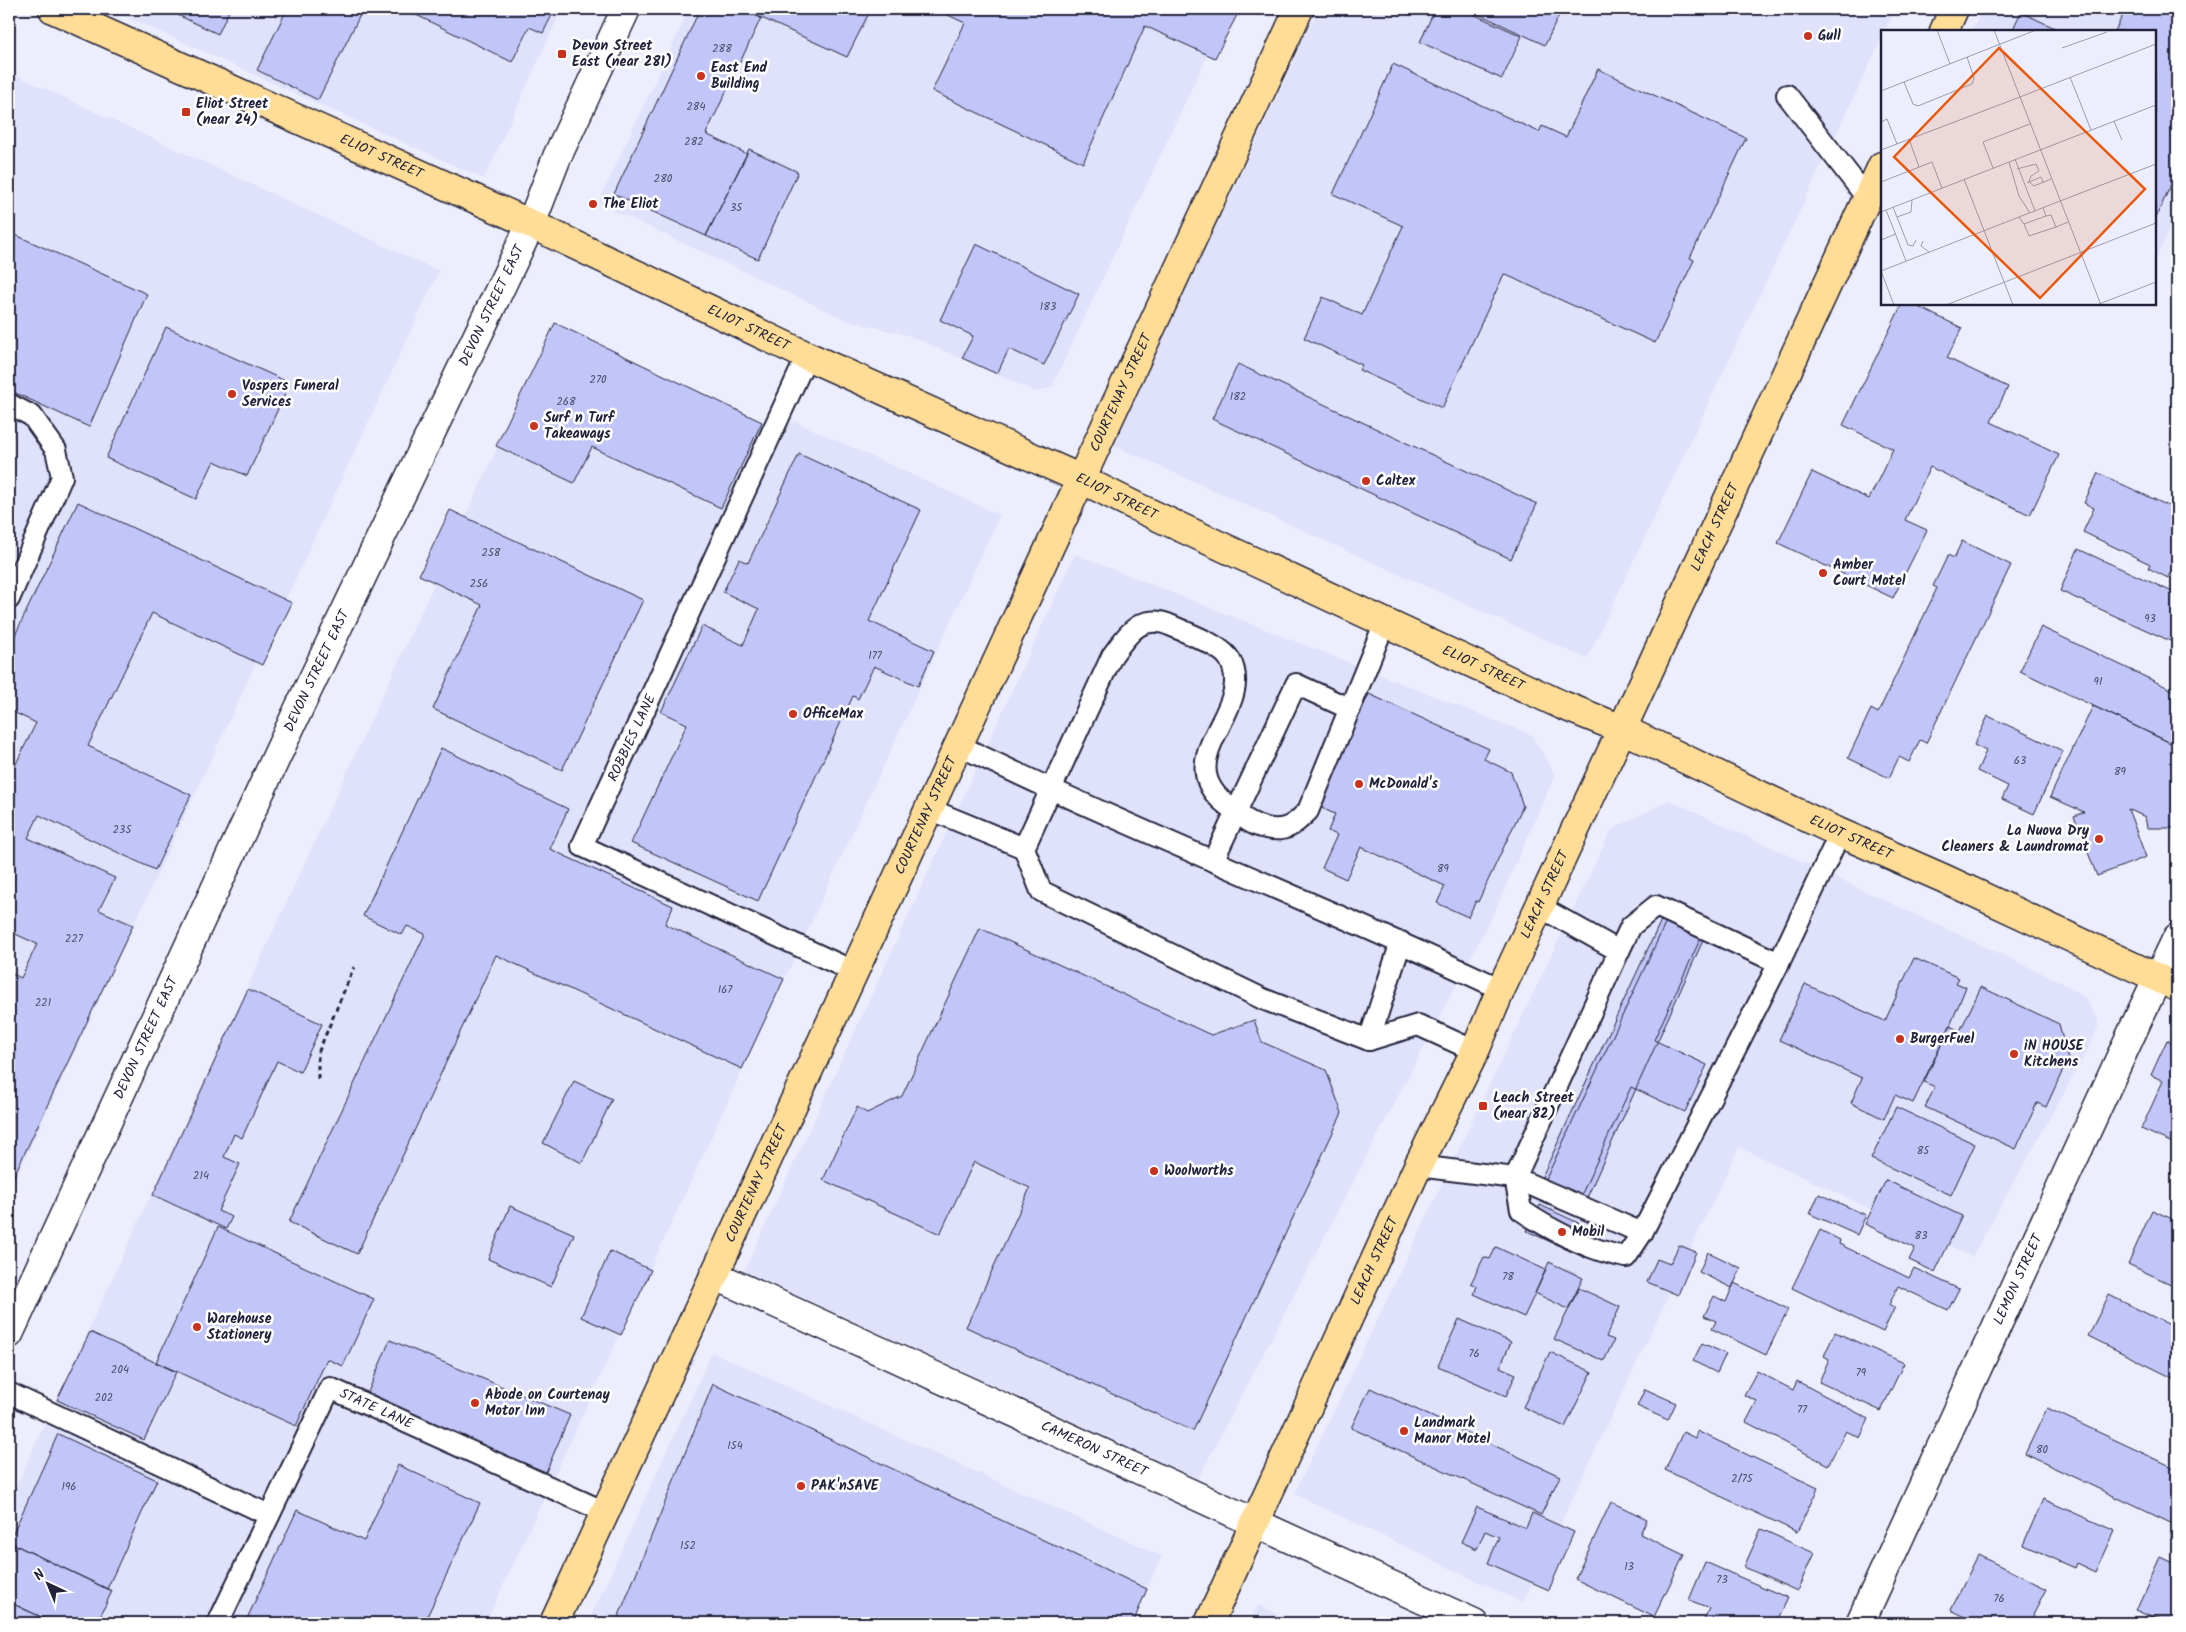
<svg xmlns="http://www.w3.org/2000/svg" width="2186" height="1632" viewBox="0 0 2186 1632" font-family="Kalam,sans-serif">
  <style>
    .built { fill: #e0e2fb }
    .building { fill: #c2c5f7; stroke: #22223b }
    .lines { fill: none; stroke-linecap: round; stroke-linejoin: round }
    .lane-casing { stroke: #22223b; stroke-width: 24 }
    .street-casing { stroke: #22223b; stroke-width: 31 }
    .secondary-casing { stroke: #22223b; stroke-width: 31 }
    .primary-casing { stroke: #22223b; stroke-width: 31 }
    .highway-casing { stroke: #22223b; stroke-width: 31 }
    .path { stroke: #22223b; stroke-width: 3; stroke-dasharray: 5 4; stroke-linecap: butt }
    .lane { stroke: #fff; stroke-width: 20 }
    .street { stroke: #fff; stroke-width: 28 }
    .secondary { stroke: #fff; stroke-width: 28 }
    .primary { stroke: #ffdd96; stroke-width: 28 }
    .highway { stroke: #ffdd96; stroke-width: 28 }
    .poi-dot { fill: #c8321e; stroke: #fff; stroke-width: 2 }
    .labels { text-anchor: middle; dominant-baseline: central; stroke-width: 5; stroke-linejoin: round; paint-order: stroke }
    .number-label { font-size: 11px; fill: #4a4b6a }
    .poi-label { font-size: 14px; font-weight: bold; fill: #22223b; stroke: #fff; text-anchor: start }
    .street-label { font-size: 14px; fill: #22223b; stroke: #fff }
    .inset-road { fill: none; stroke: #9c9caf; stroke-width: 1 }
    .view { fill: #e8590c; fill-opacity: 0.15; stroke: #e8590c; stroke-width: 2.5 }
    .inset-edge { fill: none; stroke: #22223b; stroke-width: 2.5 }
  </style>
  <rect width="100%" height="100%" fill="#edeefd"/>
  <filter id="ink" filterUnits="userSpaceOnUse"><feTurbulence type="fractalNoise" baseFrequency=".02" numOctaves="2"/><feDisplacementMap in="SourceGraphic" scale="10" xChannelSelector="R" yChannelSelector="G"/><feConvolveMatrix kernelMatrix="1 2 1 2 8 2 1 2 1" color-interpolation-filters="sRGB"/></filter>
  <g filter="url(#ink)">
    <path class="built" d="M 109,9 L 562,9 L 484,179 Z
      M 689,9 L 1229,9 L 1052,387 L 1036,392 L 910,336 L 846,320 L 598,203 Z
      M 1318,9 L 1896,9 L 1885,31 L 1882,31 L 1882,38 L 1587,659 L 1113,445 Z
      M 1982,9 L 2177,9 L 2177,212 L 2155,262 L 2155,31 L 1971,31 Z
      M 9,72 L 439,271 L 9,1193 Z
      M 555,323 L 770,425 L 797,422 L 1000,515 L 486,1623 L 9,1623 L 9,1501 Z
      M 1075,554 L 1532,735 L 1555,775 L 1494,913 L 1198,1479 L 744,1271 Z
      M 1669,800 L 2061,982 L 2084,996 L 2100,1023 L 2087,1052 L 1972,1257 L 1739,1147 L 1523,1603 L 1294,1494 L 1611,830 Z
      M 712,1352 L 1162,1556 L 1131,1623 L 588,1623 Z
      M 1258,1605 L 1296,1623 L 1249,1623 Z"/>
    <path class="building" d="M 165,9 L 230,9 L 218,34 Z
      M 287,9 L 363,9 L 318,100 L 257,70 Z
      M 404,9 L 555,9 L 543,33 L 529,27 L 512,62 Z
      M 700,9 L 742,9 L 761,18 L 706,134 L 747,154 L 706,236 L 614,194 Z
      M 742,9 L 871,9 L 847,57 Z
      M 935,9 L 1240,9 L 1215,58 L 1145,26 L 1083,163 L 932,91 L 965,23 Z
      M 1435,9 L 1462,9 L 1522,36 L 1502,79 L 1420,42 Z
      M 1468,9 L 1562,9 L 1545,45 Z
      M 2126,9 L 2177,9 L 2177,172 L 2155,219 L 2155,31 L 2115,31 Z
      M 2021,12 L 2061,31 L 2012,31 Z
      M 1393,64 L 1539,132 L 1542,126 L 1566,137 L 1598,69 L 1746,138 L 1690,258 L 1694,260 L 1655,343 L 1504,274 L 1442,408 L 1359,370 L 1362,365 L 1304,338 L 1323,297 L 1362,315 L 1403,226 L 1333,194 Z
      M 749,149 L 798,172 L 758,259 L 706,236 Z
      M 9,232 L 147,294 L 89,427 L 9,390 Z
      M 976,244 L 1079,294 L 1044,365 L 1009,349 L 997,374 L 962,358 L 973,336 L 940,320 Z
      M 1902,304 L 1912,304 L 1962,328 L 1947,358 L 2008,387 L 1991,422 L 2059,455 L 2030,515 L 1930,467 L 1905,520 L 1927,530 L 1893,598 L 1778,543 L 1812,472 L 1869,499 L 1893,449 L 1843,425 Z
      M 555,323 L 762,422 L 721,508 L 592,447 L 574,483 L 496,446 Z
      M 166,327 L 290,383 L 247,476 L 214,461 L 196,499 L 106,458 Z
      M 1238,364 L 1537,504 L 1511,559 L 1212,419 Z
      M 799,454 L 921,510 L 869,621 L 934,651 L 918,686 L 874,666 L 858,699 L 853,696 L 758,901 L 631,843 L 687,724 L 661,712 L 702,626 L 743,645 L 759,609 L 723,592 L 739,559 L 748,563 Z
      M 2098,473 L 2177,510 L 2177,576 L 2170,573 L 2168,578 L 2148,568 L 2150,564 L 2083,532 L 2094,508 L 2084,503 Z
      M 78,502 L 292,603 L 262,665 L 152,613 L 88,746 L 191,795 L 155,870 L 39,815 L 28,838 L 115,878 L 99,910 L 133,925 L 9,1186 L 9,972 L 21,978 L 37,944 L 9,931 L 9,895 L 14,884 L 9,882 L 9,778 L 36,723 L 9,710 L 9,648 Z
      M 450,510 L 643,600 L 562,770 L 433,709 L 482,605 L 419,575 Z
      M 1962,541 L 2011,565 L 1926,743 L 1920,740 L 1909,762 L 1899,757 L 1889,778 L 1848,758 L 1871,709 L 1878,713 L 1937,588 L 1933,586 L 1948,555 L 1954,558 Z
      M 2078,549 L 2177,594 L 2177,644 L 2060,591 Z
      M 2041,627 L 2177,692 L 2177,746 L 2020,671 Z
      M 1369,694 L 1489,749 L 1484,759 L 1511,772 L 1523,806 L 1478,902 L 1476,901 L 1468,917 L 1437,903 L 1445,886 L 1361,847 L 1346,879 L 1322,868 L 1337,835 L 1328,831 L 1335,814 L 1317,806 Z
      M 2093,706 L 2177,746 L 2177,820 L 2174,828 L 2147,828 L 2145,817 L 2128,809 L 2146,857 L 2097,876 L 2074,816 L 2084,812 L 2050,797 Z
      M 1988,716 L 2063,751 L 2034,814 L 2002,799 L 2008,786 L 1977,771 L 1986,751 L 1974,745 Z
      M 441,748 L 568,809 L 550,849 L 673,906 L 665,924 L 784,979 L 742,1069 L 496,955 L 357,1254 L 289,1222 L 425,934 L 407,926 L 402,935 L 363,916 Z
      M 1664,914 L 1703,933 L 1654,1040 L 1707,1065 L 1685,1112 L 1631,1087 L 1579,1200 L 1540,1181 Z
      M 1668,918 L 1705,936 L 1585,1202 L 1544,1183 Z
      M 980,928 L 1211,1035 L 1254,1020 L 1262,1042 L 1326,1070 L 1342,1113 L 1193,1431 L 966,1327 L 1030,1188 L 974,1162 L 940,1234 L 823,1180 L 857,1107 L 867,1113 L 902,1096 Z
      M 1914,958 L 1959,978 L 1956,983 L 1966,987 L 1950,1026 L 1913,1103 L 1895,1095 L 1884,1119 L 1851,1103 L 1862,1078 L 1779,1040 L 1805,984 L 1885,1021 Z
      M 1981,987 L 2059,1024 L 2068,1059 L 2046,1107 L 2037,1103 L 2016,1149 L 1925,1107 L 1935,1087 L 1924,1082 L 1950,1026 L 1960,1031 Z
      M 248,989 L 322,1024 L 300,1072 L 277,1061 L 242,1138 L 234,1134 L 224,1157 L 240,1164 L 218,1211 L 232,1217 L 226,1229 L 153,1195 Z
      M 2167,1040 L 2177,1045 L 2177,1145 L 2141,1129 L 2163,1081 L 2151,1075 Z
      M 574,1081 L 612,1099 L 582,1163 L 543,1143 Z
      M 1896,1107 L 1975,1144 L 1951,1195 L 1871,1159 Z
      M 1886,1180 L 1962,1216 L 1935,1272 L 1909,1260 L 1915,1248 L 1865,1224 Z
      M 1819,1194 L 1866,1215 L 1857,1235 L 1810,1214 Z
      M 1540,1205 L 1598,1232 L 1585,1258 L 1527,1231 Z
      M 510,1206 L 574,1234 L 551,1287 L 488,1259 Z
      M 2152,1210 L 2177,1221 L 2177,1287 L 2128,1264 Z
      M 218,1227 L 374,1299 L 343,1366 L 327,1359 L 296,1426 L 156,1362 Z
      M 1820,1230 L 1840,1240 L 1839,1244 L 1903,1275 L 1909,1278 L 1914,1268 L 1959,1289 L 1948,1310 L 1898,1286 L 1889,1305 L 1895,1307 L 1883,1332 L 1792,1288 Z
      M 1679,1245 L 1696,1252 L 1678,1295 L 1647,1282 L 1657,1259 L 1670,1264 Z
      M 1496,1247 L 1546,1270 L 1524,1317 L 1474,1294 L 1477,1286 L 1471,1283 L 1484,1257 L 1490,1259 Z
      M 610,1251 L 651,1270 L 621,1335 L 581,1317 Z
      M 1708,1252 L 1741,1268 L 1732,1288 L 1699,1272 Z
      M 1549,1262 L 1583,1278 L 1568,1309 L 1535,1293 Z
      M 1734,1283 L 1788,1309 L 1766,1355 L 1712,1329 L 1716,1321 L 1704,1316 L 1714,1296 L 1726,1302 Z
      M 1579,1288 L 1620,1307 L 1606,1337 L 1614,1340 L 1604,1361 L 1554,1339 Z
      M 2109,1295 L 2172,1326 L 2175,1319 L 2177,1320 L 2177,1380 L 2088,1336 Z
      M 1459,1319 L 1511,1342 L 1500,1367 L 1516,1374 L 1506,1396 L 1438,1366 Z
      M 90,1332 L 176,1372 L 144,1440 L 57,1400 Z
      M 1835,1332 L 1904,1363 L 1881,1411 L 1819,1382 L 1829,1359 L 1824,1356 Z
      M 390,1340 L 570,1415 L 546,1472 L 366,1397 Z
      M 1702,1343 L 1726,1354 L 1717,1373 L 1693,1361 Z
      M 1550,1352 L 1592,1372 L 1565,1427 L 1523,1407 Z
      M 1757,1371 L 1793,1390 L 1797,1381 L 1869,1419 L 1860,1438 L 1846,1431 L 1828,1465 L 1746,1422 L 1757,1401 L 1744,1395 Z
      M 713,1384 L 1147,1589 L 1133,1623 L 616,1623 Z
      M 1370,1388 L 1560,1476 L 1541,1515 L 1351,1428 Z
      M 1645,1389 L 1676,1403 L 1668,1420 L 1637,1406 Z
      M 2047,1408 L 2177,1469 L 2177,1526 L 2025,1454 Z
      M 1697,1431 L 1818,1488 L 1797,1532 L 1665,1470 L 1683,1432 L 1695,1438 Z
      M 58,1434 L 157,1480 L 107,1589 L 9,1542 Z
      M 398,1465 L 480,1503 L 424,1623 L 245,1623 L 297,1510 L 364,1541 Z
      M 2043,1499 L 2115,1531 L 2096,1572 L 2077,1563 L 2075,1568 L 2023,1545 Z
      M 1611,1502 L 1647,1519 L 1640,1534 L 1684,1555 L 1654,1617 L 1575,1579 Z
      M 1477,1507 L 1526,1528 L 1532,1513 L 1574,1532 L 1549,1590 L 1488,1563 L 1499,1537 L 1485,1531 L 1477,1549 L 1461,1542 Z
      M 1761,1529 L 1814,1553 L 1797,1591 L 1744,1567 Z
      M 9,1542 L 112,1591 L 97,1623 L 54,1623 L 9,1602 Z
      M 1978,1555 L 2047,1589 L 2032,1618 L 2042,1623 L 1978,1623 L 1951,1610 Z
      M 2160,1557 L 2177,1565 L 2177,1614 L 2173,1623 L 2166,1623 L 2136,1610 Z
      M 1705,1562 L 1788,1598 L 1776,1623 L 1767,1620 L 1765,1623 L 1703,1623 L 1709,1608 L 1689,1600 Z
      M 9,1602 L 54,1623 L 9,1623 Z
      M 1946,1619 L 1955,1623 L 1944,1623 Z"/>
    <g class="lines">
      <g class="lane-casing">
        <g id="lane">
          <path d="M 1787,95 L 1867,198"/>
          <path d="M 807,356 L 582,846 L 855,972"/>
          <path d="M 9,404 L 32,416 L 56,450 L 62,477 L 9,599"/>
          <path d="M 958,745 C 1136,832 1321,904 1501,989"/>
          <path d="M 929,809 L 1024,848 L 1041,891 L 1263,999 L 1369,1040 L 1418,1025 L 1475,1051"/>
          <path d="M 1024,848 L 1112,656 C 1128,634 1141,612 1172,626 C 1187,633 1222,645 1230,660 C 1257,710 1166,758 1227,805 C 1240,815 1250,825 1266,828 C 1286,833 1295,824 1308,811 L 1385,622"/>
          <path d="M 1213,861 L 1296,684 L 1350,709"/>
          <path d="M 1619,951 L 1631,926 L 1656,906 L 1779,963 L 1840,833"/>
          <path d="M 1369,1040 L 1401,942"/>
          <path d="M 1418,1166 L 1515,1178 L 1619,951 L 1540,907"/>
          <path d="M 1515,1178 L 1642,1233 L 1779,963"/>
          <path d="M 1515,1178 L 1521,1210 C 1548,1229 1593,1252 1626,1257 L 1642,1233"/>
          <path d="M 9,1393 L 269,1515"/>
          <path id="s1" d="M 218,1623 L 330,1388 L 605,1512"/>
        </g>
      </g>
      <g class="street-casing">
        <g id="street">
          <path id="s2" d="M 714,1275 L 1474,1623"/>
          <path id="s3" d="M 1860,1623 L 2140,1015 L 2177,938"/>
        </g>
      </g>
      <g class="secondary-casing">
        <g id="secondary">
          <path id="s4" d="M 9,1334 L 300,706 L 531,224 L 557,157 L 626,9"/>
        </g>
      </g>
      <g class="primary-casing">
        <g id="primary">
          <path id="s5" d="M 554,1623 L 1081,479"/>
          <path id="s6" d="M 1209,1623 L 1418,1166 L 1475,1051 L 1501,989 L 1622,729"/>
        </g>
      </g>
      <g class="highway-casing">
        <g id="highway">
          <path id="s7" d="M 53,9 L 531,224 L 807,356 L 1081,479 L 1139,508 L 1562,705 L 1622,729 L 1829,828 L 1945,879 L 2177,987"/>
          <path d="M 1944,31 L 1954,9"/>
          <path id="s8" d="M 1081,479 L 1299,9"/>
          <path id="s9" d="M 1622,729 L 1882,166"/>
        </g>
      </g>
      <path class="path" d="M 318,1079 L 318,1053 L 354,967"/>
      <use href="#lane" class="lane"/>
      <use href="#street" class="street"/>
      <use href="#secondary" class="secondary"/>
      <use href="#primary" class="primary"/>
      <use href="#highway" class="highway"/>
    </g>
  </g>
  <g class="poi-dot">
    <circle cx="1808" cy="36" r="5"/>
    <rect x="557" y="49" width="10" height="10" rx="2.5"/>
    <circle cx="701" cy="76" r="5"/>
    <rect x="181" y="107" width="10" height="10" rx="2.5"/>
    <circle cx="593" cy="204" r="5"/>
    <circle cx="232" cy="394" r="5"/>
    <circle cx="534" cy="426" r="5"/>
    <circle cx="1366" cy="481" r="5"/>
    <circle cx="1823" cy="573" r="5"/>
    <circle cx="793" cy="714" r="5"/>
    <circle cx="1359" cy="784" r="5"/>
    <circle cx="2099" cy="839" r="5"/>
    <circle cx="1900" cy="1039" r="5"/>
    <circle cx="2014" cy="1054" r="5"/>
    <rect x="1478" y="1101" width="10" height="10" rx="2.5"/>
    <circle cx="1154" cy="1171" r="5"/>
    <circle cx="1562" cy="1232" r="5"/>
    <circle cx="197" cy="1327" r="5"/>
    <circle cx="475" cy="1403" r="5"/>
    <circle cx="1404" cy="1431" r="5"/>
    <circle cx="801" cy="1486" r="5"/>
  </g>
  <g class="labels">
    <g class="number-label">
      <text x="722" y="49">288</text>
      <text x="696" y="107">284</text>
      <text x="694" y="142">282</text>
      <text x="663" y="179">280</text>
      <text x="736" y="208">35</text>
      <text x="1048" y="307">183</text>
      <text x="598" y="380">270</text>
      <text x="1238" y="397">182</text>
      <text x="566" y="402">268</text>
      <text x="491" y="553">258</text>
      <text x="479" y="584">256</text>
      <text x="2150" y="619">93</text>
      <text x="875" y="656">177</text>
      <text x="2098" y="682">91</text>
      <text x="2020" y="761">63</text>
      <text x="2120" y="772">89</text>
      <text x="122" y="830">235</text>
      <text x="1443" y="869">89</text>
      <text x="74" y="939">227</text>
      <text x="725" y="990">167</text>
      <text x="43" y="1003">221</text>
      <text x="1923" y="1151">85</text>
      <text x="201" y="1176">214</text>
      <text x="1921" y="1236">83</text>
      <text x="1508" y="1277">78</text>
      <text x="1474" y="1354">76</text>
      <text x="120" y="1370">204</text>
      <text x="1861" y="1373">79</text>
      <text x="104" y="1398">202</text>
      <text x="1802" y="1410">77</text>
      <text x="735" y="1446">154</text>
      <text x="2042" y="1450">80</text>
      <text x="1742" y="1479">2/75</text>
      <text x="69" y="1487">196</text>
      <text x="688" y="1546">152</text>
      <text x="1629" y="1567">13</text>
      <text x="1722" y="1580">73</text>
      <text x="1999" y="1599">76</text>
    </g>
    <g class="poi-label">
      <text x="1818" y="36">Gull</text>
      <text x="572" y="46">Devon Street<tspan x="572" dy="16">East (near 281)</tspan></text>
      <text x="711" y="68">East End<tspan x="711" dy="16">Building</tspan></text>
      <text x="196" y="104">Eliot Street<tspan x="196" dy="16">(near 24)</tspan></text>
      <text x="603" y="204">The Eliot</text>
      <text x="242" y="386">Vospers Funeral<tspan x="242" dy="16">Services</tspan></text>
      <text x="544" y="418">Surf n Turf<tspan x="544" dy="16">Takeaways</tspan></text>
      <text x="1376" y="481">Caltex</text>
      <text x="1833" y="565">Amber<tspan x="1833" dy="16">Court Motel</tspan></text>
      <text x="803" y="714">OfficeMax</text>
      <text x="1369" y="784">McDonald's</text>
      <text x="2089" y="831" text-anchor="end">La Nuova Dry<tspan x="2089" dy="16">Cleaners &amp; Laundromat</tspan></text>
      <text x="1910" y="1039">BurgerFuel</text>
      <text x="2024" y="1046">iN HOUSE<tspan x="2024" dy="16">Kitchens</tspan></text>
      <text x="1493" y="1098">Leach Street<tspan x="1493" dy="16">(near 82)</tspan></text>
      <text x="1164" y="1171">Woolworths</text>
      <text x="1572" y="1232">Mobil</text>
      <text x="207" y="1319">Warehouse<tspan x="207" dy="16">Stationery</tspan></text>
      <text x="485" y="1395">Abode on Courtenay<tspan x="485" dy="16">Motor Inn</tspan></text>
      <text x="1414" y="1423">Landmark<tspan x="1414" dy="16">Manor Motel</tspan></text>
      <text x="811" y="1486">PAK'nSAVE</text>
    </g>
    <g class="street-label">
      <text stroke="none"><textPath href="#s7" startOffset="360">ELIOT STREET</textPath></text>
      <text stroke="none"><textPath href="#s4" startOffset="1136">DEVON STREET EAST</textPath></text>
      <text stroke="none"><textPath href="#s7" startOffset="765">ELIOT STREET</textPath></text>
      <text stroke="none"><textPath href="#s8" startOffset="95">COURTENAY STREET</textPath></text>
      <text stroke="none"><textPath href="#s7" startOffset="1170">ELIOT STREET</textPath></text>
      <text stroke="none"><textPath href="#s9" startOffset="222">LEACH STREET</textPath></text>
      <text stroke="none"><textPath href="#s7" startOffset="1575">ELIOT STREET</textPath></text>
      <text stroke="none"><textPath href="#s4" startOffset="731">DEVON STREET EAST</textPath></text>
      <text transform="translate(632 738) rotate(-65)">ROBBIES LANE</text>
      <text stroke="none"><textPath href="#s5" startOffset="889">COURTENAY STREET</textPath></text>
      <text stroke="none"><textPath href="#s7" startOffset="1980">ELIOT STREET</textPath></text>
      <text stroke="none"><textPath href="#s6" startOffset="802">LEACH STREET</textPath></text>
      <text stroke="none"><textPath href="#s4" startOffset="326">DEVON STREET EAST</textPath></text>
      <text stroke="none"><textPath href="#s5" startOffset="484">COURTENAY STREET</textPath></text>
      <text stroke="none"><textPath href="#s6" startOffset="398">LEACH STREET</textPath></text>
      <text stroke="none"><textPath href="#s3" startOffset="378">LEMON STREET</textPath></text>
      <text stroke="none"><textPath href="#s1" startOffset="311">STATE LANE</textPath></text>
      <text stroke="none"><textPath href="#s2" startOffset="418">CAMERON STREET</textPath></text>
    </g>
  </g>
  <g transform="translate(1881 30)">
    <rect width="275" height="275" fill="#edeefd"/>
    <path class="inset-road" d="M 56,0 L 69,34M 113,0 L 220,275M 181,18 L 226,2M 189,47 L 210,100M 23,52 L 32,74 L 37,76 L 91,54 L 93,48 L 86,27M 0,61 L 155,0M 139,67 L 275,14M 233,91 L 241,110M 0,92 L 6,89 L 16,114M 28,109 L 38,137M 0,120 L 139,67M 159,120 L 275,75M 134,129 L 154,181M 128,132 L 138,166 L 149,183M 112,138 L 102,112 L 149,94M 136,139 L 155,134 L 158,141 L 150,146 L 148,152M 83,149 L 132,275M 0,152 L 51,132 L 61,158M 148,152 L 153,156 L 170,149M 146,153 L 160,147 L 162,152M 179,171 L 275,134M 12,177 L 27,215 L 32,216 L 35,210M 5,180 L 25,231M 0,182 L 159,120M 165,186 L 170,185 L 175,197 L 187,192M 16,187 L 30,182 L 31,170M 138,187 L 143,194 L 165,186 L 162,178M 143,194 L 148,206 L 175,197M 0,210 L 15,204M 42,211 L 40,216 L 48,222M 0,241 L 13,275M 0,241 L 179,171M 218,274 L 275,252M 65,275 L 275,193"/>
    <path class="view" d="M 118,18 L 264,159 L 159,268 L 13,127 Z"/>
    <rect width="275" height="275" class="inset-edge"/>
  </g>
  <rect width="2186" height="1632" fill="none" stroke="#fff" stroke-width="30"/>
  <rect x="15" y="15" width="2156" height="1602" fill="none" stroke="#22223b" stroke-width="2" filter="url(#ink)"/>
  <g transform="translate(48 1584) rotate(316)" stroke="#ffffff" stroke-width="4" paint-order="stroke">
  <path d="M0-4L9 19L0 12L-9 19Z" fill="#22223b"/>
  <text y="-8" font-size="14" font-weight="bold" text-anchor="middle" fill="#22223b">N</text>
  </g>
</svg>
